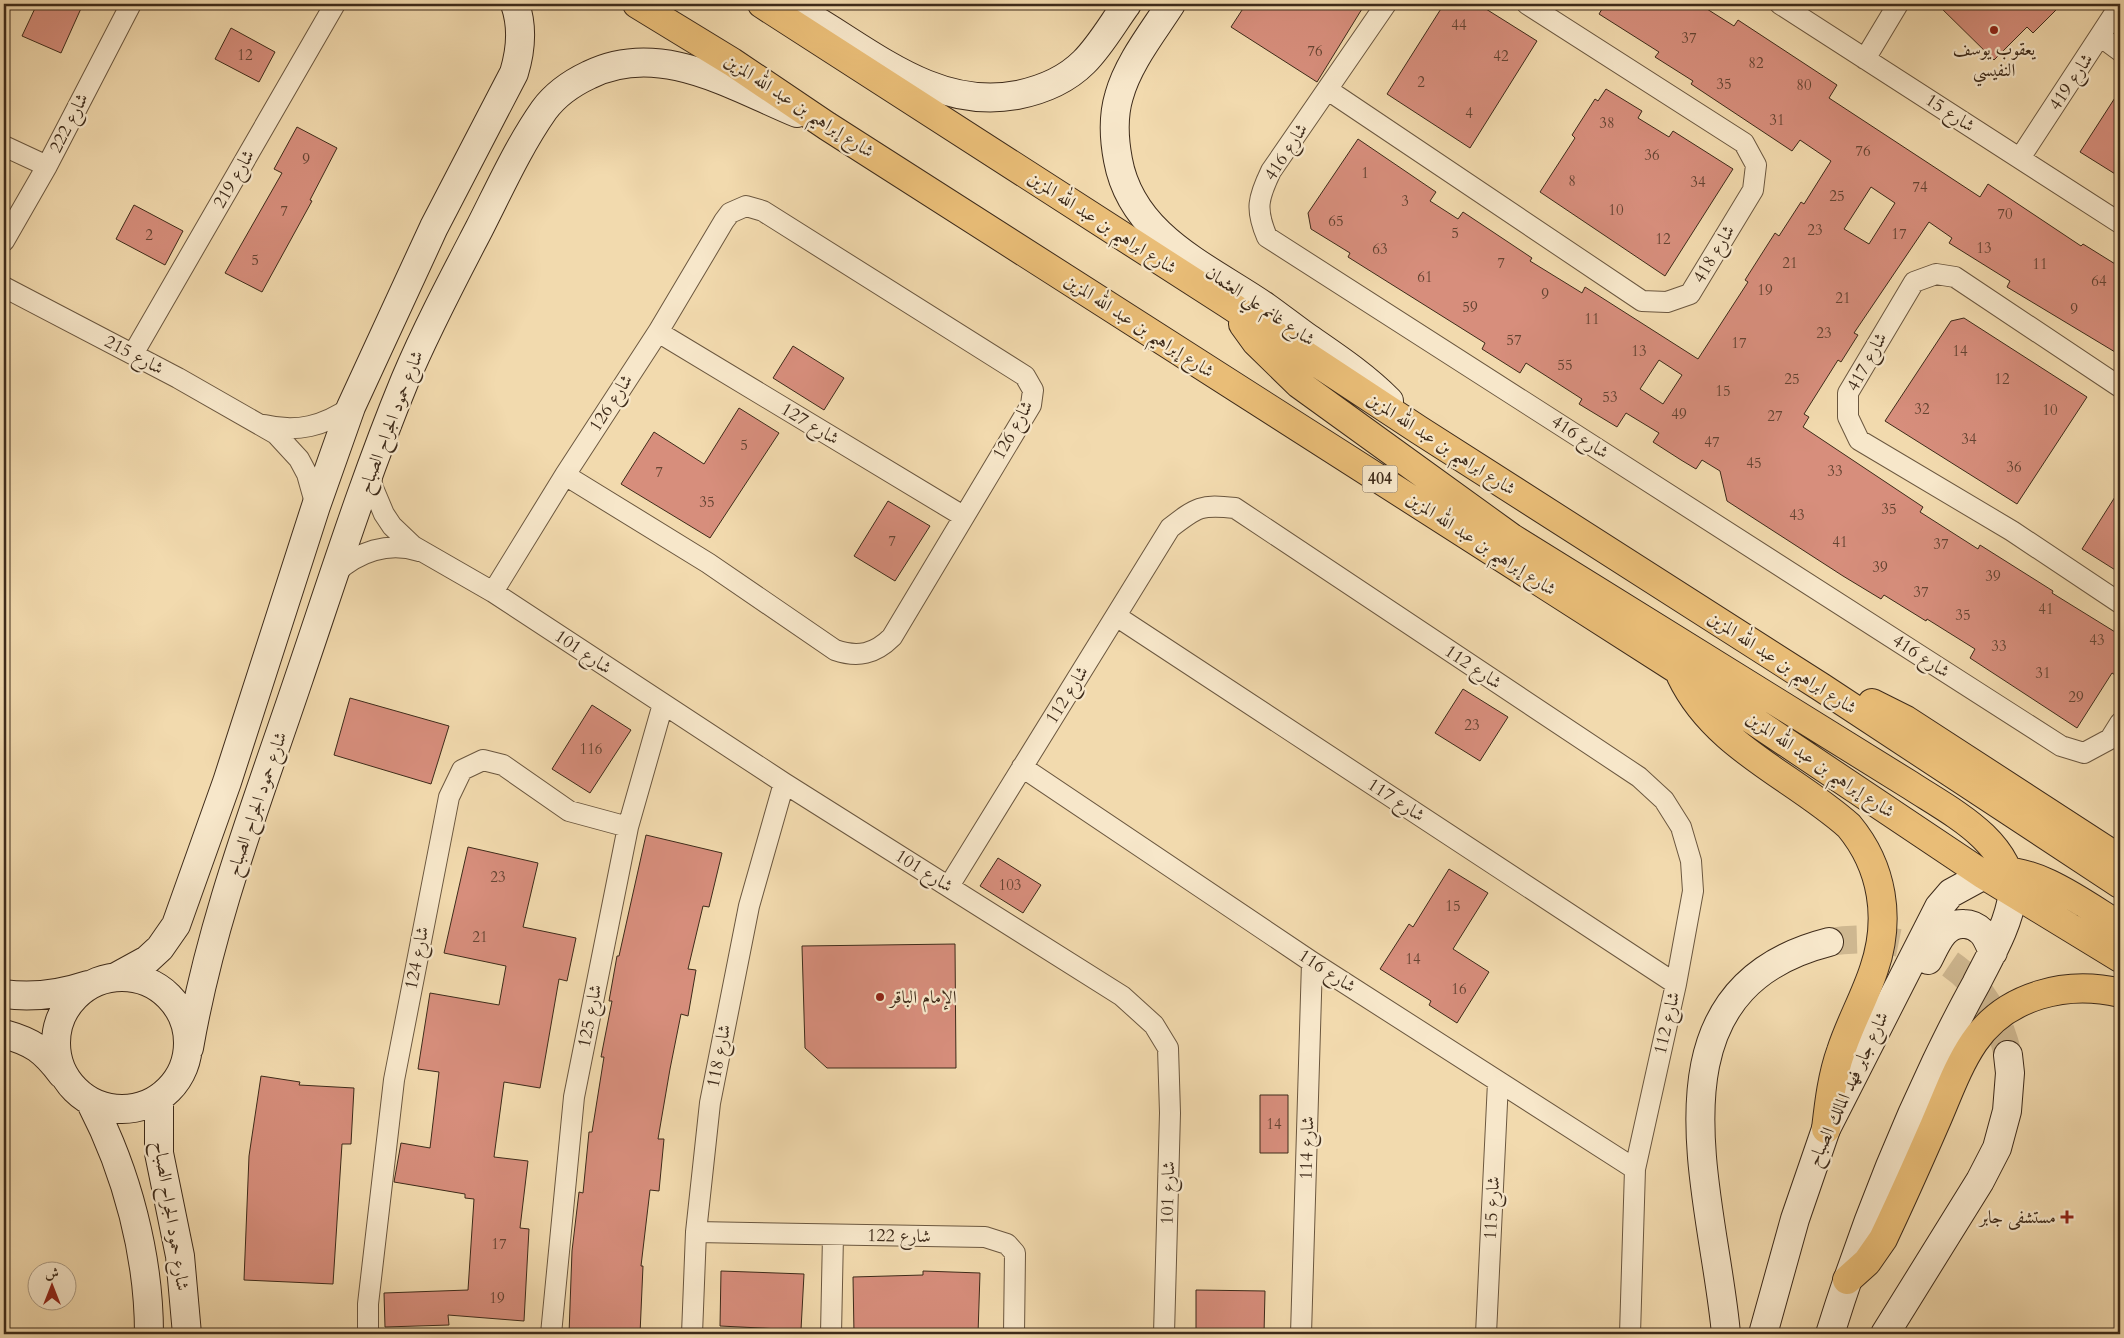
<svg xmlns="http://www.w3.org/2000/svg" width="2124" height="1338" viewBox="0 0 2124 1338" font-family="Cardo,Amiri,serif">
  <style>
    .building { fill: #d78e7c; stroke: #3e2b1a; fill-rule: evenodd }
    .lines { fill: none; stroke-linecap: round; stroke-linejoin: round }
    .secondary-tunnel { stroke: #ceb790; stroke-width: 28; stroke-dasharray: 28 14; stroke-linecap: butt }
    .street-casing { stroke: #6b573f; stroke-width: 22 }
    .secondary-casing { stroke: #3e2b1a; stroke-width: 30 }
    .primary-casing { stroke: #3e2b1a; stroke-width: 30 }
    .street { stroke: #f7e7ca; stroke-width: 20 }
    .secondary { stroke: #f7e7ca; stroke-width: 28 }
    .primary { stroke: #e9bd77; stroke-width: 28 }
    .poi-dot { fill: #8f2418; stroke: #f7e7ca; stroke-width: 2 }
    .labels { text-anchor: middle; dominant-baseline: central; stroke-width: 4.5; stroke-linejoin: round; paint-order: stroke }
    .number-label { font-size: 15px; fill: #644432 }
    .shield { fill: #f7e7ca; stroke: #76634f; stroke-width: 1 }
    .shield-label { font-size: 16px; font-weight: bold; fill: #3e2b1a }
    .poi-label { font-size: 18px; fill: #3e2b1a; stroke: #f7e7ca }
    .street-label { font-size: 18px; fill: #3e2b1a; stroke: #f7e7ca }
  </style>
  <rect width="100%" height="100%" fill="#f2daae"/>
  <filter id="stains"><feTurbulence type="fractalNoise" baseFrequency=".004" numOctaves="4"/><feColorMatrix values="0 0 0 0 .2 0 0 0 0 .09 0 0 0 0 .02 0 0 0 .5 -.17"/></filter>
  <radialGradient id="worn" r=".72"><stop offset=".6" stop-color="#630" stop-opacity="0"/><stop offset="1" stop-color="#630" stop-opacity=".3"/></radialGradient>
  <path class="building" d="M 37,4 L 83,4 L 61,53 L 22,36 Z
    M 1246,4 L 1365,4 L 1317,82 L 1231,27 Z
    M 1444,4 L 1478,4 L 1537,41 L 1470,148 L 1387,94 Z
    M 1605,4 L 1699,4 L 1734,26 L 1738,20 L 1837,85 L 1829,98 L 1980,197 L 1988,184 L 2081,246 L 2083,244 L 2120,267 L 2120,355 L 2007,287 L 2010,281 L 1949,243 L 1952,238 L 1929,222 L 1854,333 L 1858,335 L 1841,362 L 1838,360 L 1804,414 L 1809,417 L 1803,427 L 1923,507 L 1920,512 L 1978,549 L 1980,545 L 2053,591 L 2052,593 L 2120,635 L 2120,678 L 2112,673 L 2077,728 L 1970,658 L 1975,649 L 1927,619 L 1926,621 L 1884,595 L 1881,599 L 1843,576 L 1727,501 L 1720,471 L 1702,460 L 1696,469 L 1681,460 L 1653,442 L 1659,433 L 1626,413 L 1617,427 L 1579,404 L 1582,399 L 1526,363 L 1520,373 L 1482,349 L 1485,343 L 1348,257 L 1350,253 L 1311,229 L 1308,213 L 1358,139 L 1436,192 L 1430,201 L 1458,219 L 1463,212 L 1532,258 L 1530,261 L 1582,293 L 1585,287 L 1698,359 L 1748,282 L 1745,280 L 1775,233 L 1779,236 L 1801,202 L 1804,204 L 1831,161 L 1800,140 L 1792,151 L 1691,84 L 1693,81 L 1655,57 L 1659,52 L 1599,14 ZM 1871,187 L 1895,203 L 1869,244 L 1844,229 ZM 1659,360 L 1682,375 L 1663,404 L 1640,389 Z
    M 1937,4 L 2062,4 L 2033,33 L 2027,27 L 1994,60 Z
    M 231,28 L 275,52 L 259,82 L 215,59 Z
    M 1606,89 L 1642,111 L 1638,118 L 1669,137 L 1673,131 L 1733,169 L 1665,276 L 1540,192 L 1575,138 L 1572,135 L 1595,99 L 1598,101 Z
    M 2120,90 L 2120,177 L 2080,152 Z
    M 297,127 L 337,148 L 310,200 L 312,201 L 262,292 L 225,273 L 282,173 L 274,169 Z
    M 134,205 L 183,231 L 165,265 L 116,239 Z
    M 1964,318 L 2087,397 L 2017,504 L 1885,421 L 1951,321 Z
    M 793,346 L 844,378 L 824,410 L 773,378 Z
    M 739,408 L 779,433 L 710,538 L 621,484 L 654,432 L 704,464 Z
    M 2120,489 L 2120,573 L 2082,549 Z
    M 888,501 L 930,526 L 895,581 L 854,556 Z
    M 1463,689 L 1508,717 L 1480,761 L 1435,733 Z
    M 350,698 L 449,726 L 431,784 L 334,755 Z
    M 592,705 L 631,730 L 590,793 L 552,769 Z
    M 646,835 L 722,853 L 709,907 L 703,906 L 688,969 L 696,970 L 688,1016 L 681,1014 L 670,1069 L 658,1139 L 664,1139 L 659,1191 L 650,1190 L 641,1266 L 643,1266 L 640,1334 L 569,1334 L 572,1251 L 579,1192 L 583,1193 L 589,1132 L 592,1132 L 604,1057 L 601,1057 L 612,1001 L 609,1001 L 617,956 L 619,956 Z
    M 468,847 L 538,863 L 523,927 L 576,938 L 567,981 L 559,979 L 540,1088 L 504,1082 L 494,1157 L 528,1161 L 520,1228 L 529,1229 L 524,1321 L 448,1315 L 449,1325 L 385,1327 L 384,1293 L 468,1290 L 474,1199 L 465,1198 L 465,1194 L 394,1182 L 401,1143 L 430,1148 L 439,1072 L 418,1069 L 430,993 L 499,1005 L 506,966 L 444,953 Z
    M 998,858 L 1041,885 L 1023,913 L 980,886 Z
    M 1449,869 L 1488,893 L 1453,949 L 1489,972 L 1457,1023 L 1429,1005 L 1431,1001 L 1380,969 L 1409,924 L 1413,927 Z
    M 955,944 L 956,1068 L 827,1068 L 805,1048 L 802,946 Z
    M 261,1076 L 300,1082 L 299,1085 L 354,1088 L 351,1144 L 342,1144 L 333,1284 L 244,1280 L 249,1156 Z
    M 1260,1095 L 1288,1095 L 1288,1153 L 1260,1153 Z
    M 721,1271 L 804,1274 L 801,1330 L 720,1326 Z
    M 923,1271 L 980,1273 L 978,1334 L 854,1334 L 853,1277 L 923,1275 Z
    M 1196,1290 L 1265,1291 L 1264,1334 L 1196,1334 Z"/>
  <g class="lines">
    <path class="secondary-tunnel" d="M 1829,942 C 1917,929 1987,965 2008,1055"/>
    <g class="street-casing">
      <path id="street" d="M 1386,4 L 1271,171 C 1258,198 1255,209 1267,237 L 2061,746 L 2084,753 L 2110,739 L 2120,723
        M 1780,4 L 2120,223
        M 2101,37 L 2120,51
        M 1865,59 L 1898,4
        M 1328,90 L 1642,301 L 1667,302 L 1690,294 L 1753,190 L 1756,165 L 1744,143 L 1527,4
        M 4,146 L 47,166
        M 2020,158 L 2120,5
        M 746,206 L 763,211 L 1025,376 L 1033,390 L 1031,405 L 892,637 C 875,654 858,658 835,650 L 708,563 L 565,475 L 658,332 L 724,221 L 730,213 Z
        M 4,241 L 47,166 L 131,4
        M 4,287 L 178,378 L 276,434 L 299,459 L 307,474 L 316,506
        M 658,332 L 963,516
        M 133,354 L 335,4
        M 2120,387 L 1955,277 L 1936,274 L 1914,282 L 1848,393 L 1848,417 L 1859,440 L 2012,531 L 2120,603
        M 264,425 C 297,433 324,426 351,407
        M 370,474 L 373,488 L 384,514 L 392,526 L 413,546 L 493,592 L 784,783 L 1122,996 L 1154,1025 L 1168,1048 L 1170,1113 L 1164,1334
        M 335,573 C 358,552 388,541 419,551
        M 493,592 L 565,475
        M 1116,616 L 1676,984
        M 1022,767 L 1312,962 L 1635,1169
        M 949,886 L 1170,528 C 1197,507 1201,504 1235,508 L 1639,777 L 1664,800 L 1681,827 L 1691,861 L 1693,891 L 1676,984 L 1635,1169 L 1630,1334
        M 696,1232 L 985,1237 L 1007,1244 L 1015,1253 L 1014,1334
        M 368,1334 L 368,1304 L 394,1080 L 449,797 L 462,770 L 483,760 L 503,765 L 569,811 L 628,827
        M 551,1334 L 574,1097 L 628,827 L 663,704
        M 692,1334 L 696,1232 L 710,1103 L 749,906 L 784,783
        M 831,1334 L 833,1235
        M 1301,1334 L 1312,962
        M 1486,1334 L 1498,1082"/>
    </g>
    <g class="secondary-casing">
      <path id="secondary" d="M 787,4 C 860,41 928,112 1017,95 C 1042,90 1066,80 1084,62 C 1101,45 1113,23 1127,4
        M 1171,4 C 1153,32 1128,63 1119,96 C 1113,116 1114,139 1118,160 C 1132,237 1208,267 1266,307 C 1280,317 1294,328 1308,338 C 1337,358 1364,376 1389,401
        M 1928,960 C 1936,945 1943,923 1964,924 C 1971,924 1977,927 1982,932 C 1987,937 1990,946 1993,952
        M56 1043a66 66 0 1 1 132 0a66 66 0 1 1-132 0Z
        M 116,977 L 147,960 L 160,948 L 176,925 L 227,782 L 316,506 L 351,407 L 434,227 L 514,73 C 521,50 523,27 515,4
        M 4,994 C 32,998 61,994 88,985
        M 4,1034 C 33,1042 44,1050 62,1074
        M 189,1048 C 211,920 258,800 299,678 C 333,578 365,477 405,380 C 427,328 453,279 479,229 C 499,190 518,147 544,110 C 555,95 572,83 589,75 C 659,40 732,86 797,113
        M 159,1099 L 159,1153 L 180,1256 L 187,1334
        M 91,1103 C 127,1172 149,1256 149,1334
        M 1726,1334 C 1714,1196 1636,991 1829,942
        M 1763,1334 L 1795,1219 L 1826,1129 L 1939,907 L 1951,893 L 1984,875
        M 1830,1334 C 1859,1241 1894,1150 1936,1062 C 1949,1035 1962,1009 1976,984 C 1991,954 2008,927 2013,893
        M 1885,1334 L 1980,1181 L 1997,1148 L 2007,1111 L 2010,1073 L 2008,1055"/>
    </g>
    <g class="primary-casing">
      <path id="primary" d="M 637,4 L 732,62 L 827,126 L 1678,670 L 1984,875 L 2120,958
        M 762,4 L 1228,304 L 1419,430 L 1821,687 L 2120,884
        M 1243,324 L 1256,342 L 1299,384 L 1512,538 L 1910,785 C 1951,812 2008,839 2013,893
        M 1681,676 C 1715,747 1793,776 1849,826 C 1883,867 1891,919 1874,969 C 1865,997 1850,1023 1841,1051 C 1832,1076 1829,1103 1826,1129
        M 1872,703 L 1906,720 L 2120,859
        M 1995,872 C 2035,866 2087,906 2120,926
        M 1847,1280 L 1867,1262 L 1883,1239 C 1901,1201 1918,1163 1935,1124 C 1947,1097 1957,1067 1974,1042 C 2006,995 2067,980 2120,993"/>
    </g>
    <use href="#street" class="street"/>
    <use href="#secondary" class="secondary"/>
    <use href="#primary" class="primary"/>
  </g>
  <g class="poi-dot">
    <circle cx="1994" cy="30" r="5"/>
    <circle cx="880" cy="997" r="5"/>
    <path d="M2064.5 1209.5h5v5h5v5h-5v5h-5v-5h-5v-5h5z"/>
  </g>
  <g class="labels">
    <g class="number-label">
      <text x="1459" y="25">44</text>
      <text x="1689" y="38">37</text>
      <text x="1315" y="51">76</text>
      <text x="245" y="55">12</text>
      <text x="1501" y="56">42</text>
      <text x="1756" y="63">82</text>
      <text x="1421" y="82">2</text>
      <text x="1724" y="84">35</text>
      <text x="1804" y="85">80</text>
      <text x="1469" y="113">4</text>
      <text x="1777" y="120">31</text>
      <text x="1607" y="123">38</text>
      <text x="1863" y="151">76</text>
      <text x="1652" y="155">36</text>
      <text x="306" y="159">9</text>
      <text x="1365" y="173">1</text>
      <text x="1572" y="181">8</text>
      <text x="1698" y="182">34</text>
      <text x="1920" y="187">74</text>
      <text x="1837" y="196">25</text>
      <text x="1405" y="201">3</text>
      <text x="1616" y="210">10</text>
      <text x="284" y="211">7</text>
      <text x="2005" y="214">70</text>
      <text x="1336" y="221">65</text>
      <text x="1815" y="230">23</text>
      <text x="1455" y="233">5</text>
      <text x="1899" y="234">17</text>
      <text x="149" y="235">2</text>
      <text x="1663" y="239">12</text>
      <text x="1984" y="248">13</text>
      <text x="1380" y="249">63</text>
      <text x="255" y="260">5</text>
      <text x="1501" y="263">7</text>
      <text x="1790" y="263">21</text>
      <text x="2040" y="264">11</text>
      <text x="1425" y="277">61</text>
      <text x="2099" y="281">64</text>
      <text x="1765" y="290">19</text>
      <text x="1545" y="294">9</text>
      <text x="1843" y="298">21</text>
      <text x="1470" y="307">59</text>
      <text x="2074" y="309">9</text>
      <text x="1592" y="319">11</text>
      <text x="1824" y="333">23</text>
      <text x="1514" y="340">57</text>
      <text x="1739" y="343">17</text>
      <text x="1639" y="351">13</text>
      <text x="1960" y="351">14</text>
      <text x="1565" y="365">55</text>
      <text x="1792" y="379">25</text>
      <text x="2002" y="379">12</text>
      <text x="1723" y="391">15</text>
      <text x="1610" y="397">53</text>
      <text x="1922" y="409">32</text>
      <text x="2050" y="410">10</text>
      <text x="1679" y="414">49</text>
      <text x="1775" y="416">27</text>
      <text x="1969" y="439">34</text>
      <text x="1712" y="442">47</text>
      <text x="744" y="445">5</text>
      <text x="1754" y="463">45</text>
      <text x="2014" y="467">36</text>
      <text x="1835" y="471">33</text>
      <text x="659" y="472">7</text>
      <text x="707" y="502">35</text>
      <text x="1889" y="509">35</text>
      <text x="1797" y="515">43</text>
      <text x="892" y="541">7</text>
      <text x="1840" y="542">41</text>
      <text x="1941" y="544">37</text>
      <text x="1880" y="567">39</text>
      <text x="1993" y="576">39</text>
      <text x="1921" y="592">37</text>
      <text x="2046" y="609">41</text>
      <text x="1963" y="615">35</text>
      <text x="2097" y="640">43</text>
      <text x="1999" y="646">33</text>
      <text x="2043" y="673">31</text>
      <text x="2076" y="697">29</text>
      <text x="1472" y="725">23</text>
      <text x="591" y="749">116</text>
      <text x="498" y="877">23</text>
      <text x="1010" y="885">103</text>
      <text x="1453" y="906">15</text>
      <text x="480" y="937">21</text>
      <text x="1413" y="959">14</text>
      <text x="1459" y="989">16</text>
      <text x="1274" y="1124">14</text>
      <text x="499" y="1244">17</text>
      <text x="497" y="1298">19</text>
    </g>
    <rect class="shield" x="1362.5" y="465.5" width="35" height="27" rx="4"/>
    <g class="shield-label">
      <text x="1380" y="479">404</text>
    </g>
    <g class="poi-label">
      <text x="1994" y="49">يعقوب يوسف<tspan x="1994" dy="21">النفيسي</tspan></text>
      <text x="890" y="997" text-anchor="start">الإمام الباقر</text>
      <text x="2056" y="1217" text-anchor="end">مستشفى جابر</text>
    </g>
    <g class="street-label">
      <text transform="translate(2071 82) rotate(-56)">شارع 419</text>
      <text transform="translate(799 106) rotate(33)">شارع إبراهيم بن عبد الله المزين</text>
      <text transform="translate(1950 113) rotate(33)">شارع 15</text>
      <text transform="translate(69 123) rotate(-63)">شارع 222</text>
      <text transform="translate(1286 152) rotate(-57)">شارع 416</text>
      <text transform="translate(234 179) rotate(-60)">شارع 219</text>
      <text transform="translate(1102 223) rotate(33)">شارع ابراهيم بن عبد الله المزين</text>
      <text transform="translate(1714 254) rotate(-59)">شارع 418</text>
      <text transform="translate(1260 306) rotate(34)">شارع غانم علي العثمان</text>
      <text transform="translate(1139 326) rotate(33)">شارع إبراهيم بن عبد الله المزين</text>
      <text transform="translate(134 355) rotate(28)">شارع 215</text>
      <text transform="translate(1867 362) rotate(-61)">شارع 417</text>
      <text transform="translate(611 403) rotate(-57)">شارع 126</text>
      <text transform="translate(391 422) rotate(-69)">شارع حمود الجراح الصباح</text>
      <text transform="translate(810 424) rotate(31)">شارع 127</text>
      <text transform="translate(1013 430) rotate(-61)">شارع 126</text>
      <text transform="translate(1580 437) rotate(33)">شارع 416</text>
      <text transform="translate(1441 444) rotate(33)">شارع ابراهيم بن عبد الله المزين</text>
      <text transform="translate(1481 544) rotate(33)">شارع إبراهيم بن عبد الله المزين</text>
      <text transform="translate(583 652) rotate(34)">شارع 101</text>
      <text transform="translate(1921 656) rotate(33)">شارع 416</text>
      <text transform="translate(1782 663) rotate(33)">شارع ابراهيم بن عبد الله المزين</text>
      <text transform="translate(1473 667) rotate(34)">شارع 112</text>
      <text transform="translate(1067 695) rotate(-58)">شارع 112</text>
      <text transform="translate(1820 765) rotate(34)">شارع إبراهيم بن عبد الله المزين</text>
      <text transform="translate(1396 800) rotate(33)">شارع 117</text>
      <text transform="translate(257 804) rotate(-71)">شارع حمود الجراح الصباح</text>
      <text transform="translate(924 871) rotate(32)">شارع 101</text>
      <text transform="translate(417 958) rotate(-79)">شارع 124</text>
      <text transform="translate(1327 971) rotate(33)">شارع 116</text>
      <text transform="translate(590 1016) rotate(-79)">شارع 125</text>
      <text transform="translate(1667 1023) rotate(-77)">شارع 112</text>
      <text transform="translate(719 1056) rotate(-79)">شارع 118</text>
      <text transform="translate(1848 1089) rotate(-65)">شارع جابر فهد المالك الصباح</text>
      <text transform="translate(1307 1148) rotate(-88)">شارع 114</text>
      <text transform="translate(1168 1193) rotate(-88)">شارع 101</text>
      <text transform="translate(1492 1208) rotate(-87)">شارع 115</text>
      <text transform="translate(171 1216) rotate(81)">شارع حمود الجراح الصباح</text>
      <text transform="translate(899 1236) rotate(1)">شارع 122</text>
    </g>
  </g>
  <rect width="2124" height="1338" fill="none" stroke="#f2daae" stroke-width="20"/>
  <rect x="5" y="5" width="2114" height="1328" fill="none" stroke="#3e2b1a" stroke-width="2.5"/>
  <rect x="10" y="10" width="2104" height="1318" fill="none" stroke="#3e2b1a"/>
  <g transform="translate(52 1286)"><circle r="24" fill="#f7e7ca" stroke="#ad9c84"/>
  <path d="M0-4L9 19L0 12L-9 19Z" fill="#8f2418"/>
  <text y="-8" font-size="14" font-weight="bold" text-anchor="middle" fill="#3e2b1a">ش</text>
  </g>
  <rect width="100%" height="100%" filter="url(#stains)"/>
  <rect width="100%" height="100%" fill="url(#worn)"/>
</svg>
